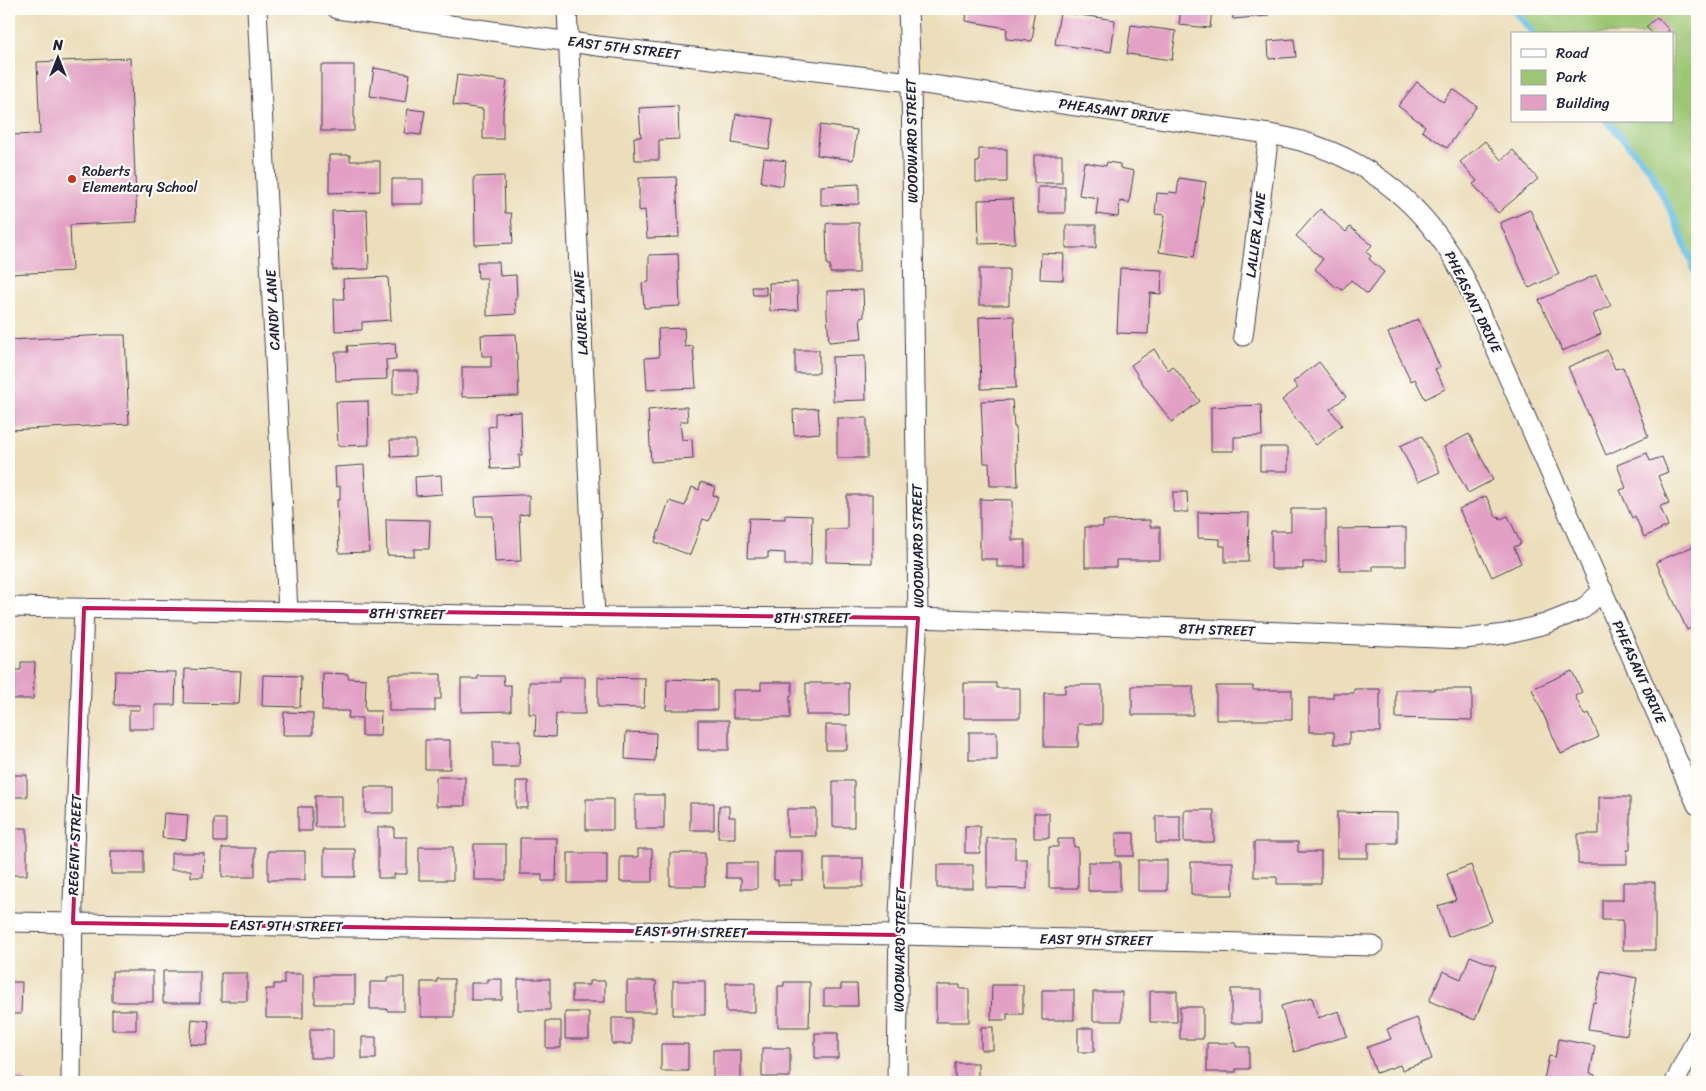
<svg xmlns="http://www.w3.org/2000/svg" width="1706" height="1091" viewBox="0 0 1706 1091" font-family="Sriracha,sans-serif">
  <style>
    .green { fill: #9cc672; stroke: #5f7456 }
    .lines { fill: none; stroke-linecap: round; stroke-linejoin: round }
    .stream { stroke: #68bfe5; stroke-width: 7 }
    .building { fill: #e2a0c5 }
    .street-casing { stroke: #403e4e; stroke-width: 21 }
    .street { stroke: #fff; stroke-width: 19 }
    .marked { fill: none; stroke: #c2185b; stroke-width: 4; stroke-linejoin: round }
    .poi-dot { fill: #c8321e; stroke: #fdfcf7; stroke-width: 2 }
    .labels { text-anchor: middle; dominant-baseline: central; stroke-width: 4.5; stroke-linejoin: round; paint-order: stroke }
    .street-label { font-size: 14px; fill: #22223b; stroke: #fdfcf7 }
    .poi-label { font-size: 14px; fill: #22223b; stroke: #fdfcf7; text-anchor: start }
  </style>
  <rect width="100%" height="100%" fill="#fdfcf7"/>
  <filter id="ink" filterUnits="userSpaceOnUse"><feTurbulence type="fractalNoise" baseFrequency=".02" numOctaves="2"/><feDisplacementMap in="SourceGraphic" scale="10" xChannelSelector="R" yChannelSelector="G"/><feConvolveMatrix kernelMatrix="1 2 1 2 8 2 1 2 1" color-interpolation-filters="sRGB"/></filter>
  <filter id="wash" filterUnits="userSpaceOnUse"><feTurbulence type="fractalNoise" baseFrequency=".0096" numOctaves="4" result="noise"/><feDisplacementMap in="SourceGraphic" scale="20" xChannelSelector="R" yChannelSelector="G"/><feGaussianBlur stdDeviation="1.12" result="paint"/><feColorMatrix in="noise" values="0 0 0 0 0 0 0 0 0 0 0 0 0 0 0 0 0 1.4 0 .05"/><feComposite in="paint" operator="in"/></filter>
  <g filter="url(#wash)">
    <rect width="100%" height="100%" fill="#ecdebb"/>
    <path class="green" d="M 1513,9 L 1697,9 L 1697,277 L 1674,217 L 1649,168 L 1607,121 L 1672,121 L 1672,34 L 1534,34 Z"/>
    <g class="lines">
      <path class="stream" d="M 1513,9 L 1534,34
        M 1607,121 L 1649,168 L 1674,217 L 1697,276"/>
    </g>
    <g id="blocks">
      <path class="building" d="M 967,9 L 1035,9 L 1032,27 L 1034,27 L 1032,41 L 1006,39 L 1007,28 L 966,21 Z
        M 1181,9 L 1212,9 L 1210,28 L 1179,25 Z
        M 1232,9 L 1268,9 L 1268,16 L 1233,19 Z
        M 1060,12 L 1115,20 L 1111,52 L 1055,44 Z
        M 1657,17 L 1669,30 L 1666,34 L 1653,34 L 1646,27 Z
        M 1131,25 L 1176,31 L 1172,60 L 1127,54 Z
        M 1294,39 L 1296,57 L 1269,59 L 1268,41 Z
        M 130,58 L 137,222 L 70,225 L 72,271 L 9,274 L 9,135 L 40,134 L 37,62 Z
        M 321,65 L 354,65 L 354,131 L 321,131 Z
        M 374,68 L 410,74 L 406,102 L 370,96 Z
        M 457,75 L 507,81 L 503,111 L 503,139 L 483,139 L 483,109 L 453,105 Z
        M 1417,82 L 1443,102 L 1453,89 L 1477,106 L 1447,148 L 1422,131 L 1425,126 L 1398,106 Z
        M 678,106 L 679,139 L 659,140 L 659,160 L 635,160 L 634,137 L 641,137 L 639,108 Z
        M 408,109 L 425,111 L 421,135 L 404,133 Z
        M 736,114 L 773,119 L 769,149 L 732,143 Z
        M 820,125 L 857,130 L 853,160 L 817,155 Z
        M 1485,141 L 1501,160 L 1513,150 L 1538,179 L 1498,213 L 1473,184 L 1477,181 L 1460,162 Z
        M 979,149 L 1007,149 L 1007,182 L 976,182 L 976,162 L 979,162 Z
        M 329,155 L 350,155 L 350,161 L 380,161 L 380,191 L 329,193 Z
        M 1034,155 L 1062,155 L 1062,183 L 1034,183 Z
        M 764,158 L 786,161 L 783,186 L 761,182 Z
        M 1084,162 L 1106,166 L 1107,162 L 1120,164 L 1120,168 L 1134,171 L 1129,203 L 1120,201 L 1118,217 L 1096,214 L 1098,198 L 1079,195 Z
        M 504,176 L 505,213 L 511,213 L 513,243 L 475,245 L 474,177 Z
        M 676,177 L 679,237 L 647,238 L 645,210 L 639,211 L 639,178 Z
        M 1179,178 L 1206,182 L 1194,257 L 1159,252 L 1165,215 L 1155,214 L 1157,193 L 1168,194 L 1169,192 L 1177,193 Z
        M 392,179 L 423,179 L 423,204 L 392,204 Z
        M 859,184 L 859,204 L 821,205 L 821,186 Z
        M 1038,187 L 1065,187 L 1065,213 L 1038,213 Z
        M 1013,199 L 1015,243 L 979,244 L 978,200 Z
        M 1320,209 L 1346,232 L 1350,227 L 1372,245 L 1366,252 L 1371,256 L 1369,259 L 1384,272 L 1367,294 L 1351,280 L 1342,290 L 1338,286 L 1337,288 L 1315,269 L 1323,259 L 1296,236 Z
        M 367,210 L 369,269 L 333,270 L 332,211 Z
        M 1530,210 L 1559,274 L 1529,288 L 1500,223 Z
        M 830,223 L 859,223 L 859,273 L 830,273 L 830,265 L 827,265 L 826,224 Z
        M 1066,225 L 1096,225 L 1096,248 L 1066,248 Z
        M 1041,253 L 1064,254 L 1063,280 L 1040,279 Z
        M 678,254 L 680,306 L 644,308 L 642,283 L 649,282 L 649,255 Z
        M 477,262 L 499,262 L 500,276 L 516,275 L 517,298 L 515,298 L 516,314 L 487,316 L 487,278 L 478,278 Z
        M 1120,268 L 1162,270 L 1161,294 L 1150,293 L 1148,334 L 1117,333 Z
        M 979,269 L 1009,269 L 1009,305 L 979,305 Z
        M 1596,275 L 1611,306 L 1593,314 L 1601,334 L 1562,351 L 1539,300 Z
        M 388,277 L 391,320 L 362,322 L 362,330 L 335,331 L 334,299 L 344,299 L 343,279 Z
        M 797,282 L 798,310 L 770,311 L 769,283 Z
        M 752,287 L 766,287 L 766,295 L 753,295 Z
        M 863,290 L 864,317 L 860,318 L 862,339 L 829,342 L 827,313 L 827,291 Z
        M 1014,316 L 1016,388 L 981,389 L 979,317 Z
        M 1418,319 L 1440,367 L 1435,369 L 1445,389 L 1425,399 L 1415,379 L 1411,381 L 1388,333 Z
        M 684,328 L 685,347 L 693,346 L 696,388 L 647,390 L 645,358 L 659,357 L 658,329 Z
        M 516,334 L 519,396 L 462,397 L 462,367 L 491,367 L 491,356 L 482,356 L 481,335 Z
        M 107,335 L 125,335 L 129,424 L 9,430 L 9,340 Z
        M 395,343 L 396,359 L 386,360 L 387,379 L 336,381 L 335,352 L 348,352 L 347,346 Z
        M 1154,349 L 1168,370 L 1173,366 L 1200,401 L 1172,422 L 1145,387 L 1131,365 Z
        M 795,350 L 819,350 L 819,373 L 795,373 Z
        M 1607,350 L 1615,369 L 1623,367 L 1648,436 L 1606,455 L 1568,367 Z
        M 865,356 L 866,400 L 833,401 L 832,357 Z
        M 1319,362 L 1346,397 L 1330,409 L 1342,425 L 1316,445 L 1282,400 L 1298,388 L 1293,382 Z
        M 393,371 L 418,371 L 418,394 L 393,394 Z
        M 1012,400 L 1014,427 L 1016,427 L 1018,486 L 990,486 L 989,463 L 984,463 L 981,401 Z
        M 368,401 L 369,445 L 338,446 L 336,402 Z
        M 1261,405 L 1262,436 L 1234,437 L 1234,451 L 1211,451 L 1211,407 Z
        M 679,407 L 687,407 L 688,421 L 680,421 L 682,440 L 692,439 L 693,459 L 651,462 L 648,410 Z
        M 818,408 L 820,433 L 794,435 L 793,410 Z
        M 521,412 L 522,455 L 519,455 L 520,468 L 491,469 L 488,427 L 495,426 L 495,413 Z
        M 837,418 L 867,418 L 867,458 L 837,458 Z
        M 1469,434 L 1493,480 L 1468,493 L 1444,447 Z
        M 1422,436 L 1440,472 L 1418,482 L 1400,446 Z
        M 390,440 L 415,440 L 415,456 L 391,457 Z
        M 1260,447 L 1288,447 L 1288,471 L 1260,471 Z
        M 1647,453 L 1650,461 L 1662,457 L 1668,472 L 1658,476 L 1669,503 L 1660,506 L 1668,526 L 1644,537 L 1635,516 L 1632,518 L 1620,490 L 1626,488 L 1617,465 Z
        M 364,465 L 369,552 L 339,553 L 337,500 L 340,500 L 340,486 L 336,487 L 335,467 Z
        M 441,475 L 442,494 L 416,496 L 415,477 Z
        M 701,482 L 715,487 L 713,495 L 718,497 L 709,521 L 703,519 L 690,555 L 655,542 L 669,501 L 685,506 L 692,487 L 699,490 Z
        M 1173,492 L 1187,492 L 1188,512 L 1173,512 Z
        M 518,495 L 529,495 L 529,514 L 519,515 L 521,561 L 495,562 L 493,516 L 476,516 L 475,497 Z
        M 847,495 L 872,495 L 872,563 L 826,562 L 826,529 L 847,529 Z
        M 1486,496 L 1496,517 L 1499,516 L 1500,519 L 1508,516 L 1521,544 L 1514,547 L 1521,563 L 1492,577 L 1459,509 Z
        M 980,499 L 1012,500 L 1012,540 L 1025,540 L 1025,567 L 997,567 L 997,559 L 980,559 Z
        M 1291,509 L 1326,509 L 1326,562 L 1303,562 L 1303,569 L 1271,569 L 1271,531 L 1291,531 Z
        M 1198,512 L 1249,513 L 1248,562 L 1225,562 L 1225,546 L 1220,546 L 1220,539 L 1198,538 Z
        M 785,515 L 812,516 L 811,565 L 785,565 L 785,553 L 768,552 L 768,558 L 747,558 L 749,518 L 785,519 Z
        M 386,519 L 430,520 L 429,549 L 414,549 L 414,556 L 387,555 Z
        M 1150,520 L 1150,527 L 1160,527 L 1160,560 L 1116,560 L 1116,567 L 1085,567 L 1085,527 L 1103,527 L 1103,521 Z
        M 1406,528 L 1406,566 L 1373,566 L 1373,571 L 1340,571 L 1340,566 L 1339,566 L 1338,529 Z
        M 1694,546 L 1697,553 L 1697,625 L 1687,630 L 1656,562 Z
        M 21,662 L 35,662 L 33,699 L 9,699 L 9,670 L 21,670 Z
        M 185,669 L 241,671 L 239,704 L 184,703 Z
        M 115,671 L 176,672 L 175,705 L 155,705 L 155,729 L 129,729 L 129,710 L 140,710 L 140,705 L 114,705 Z
        M 1572,671 L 1582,692 L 1575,696 L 1584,715 L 1589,713 L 1599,737 L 1561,754 L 1532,689 Z
        M 323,673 L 348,674 L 348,678 L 366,679 L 365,707 L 366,711 L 381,711 L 380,736 L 362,736 L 362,718 L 348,718 L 349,711 L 322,711 Z
        M 389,674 L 441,674 L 441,699 L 435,699 L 435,711 L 389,711 Z
        M 263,675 L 301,676 L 300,707 L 262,706 Z
        M 478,676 L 503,676 L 504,685 L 511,685 L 511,711 L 461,712 L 461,679 L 478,679 Z
        M 559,677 L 585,677 L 585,714 L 556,714 L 555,737 L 535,736 L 536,714 L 529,714 L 529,682 L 559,682 Z
        M 598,677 L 645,678 L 644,708 L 598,707 Z
        M 667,679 L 717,681 L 717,710 L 666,710 Z
        M 761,682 L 792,682 L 792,695 L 790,695 L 790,718 L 733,718 L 733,690 L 761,690 Z
        M 806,683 L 849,683 L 849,715 L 806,715 Z
        M 964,683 L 996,683 L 996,688 L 1020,688 L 1020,718 L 964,718 Z
        M 1065,685 L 1102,685 L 1102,724 L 1078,724 L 1078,747 L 1044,747 L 1044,693 L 1065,693 Z
        M 1132,686 L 1193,686 L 1193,715 L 1132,715 Z
        M 1216,686 L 1253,686 L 1253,690 L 1292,690 L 1292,720 L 1216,720 Z
        M 1354,689 L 1380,689 L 1380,732 L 1349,732 L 1349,744 L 1334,744 L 1334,732 L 1309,732 L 1309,698 L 1333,698 L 1333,693 L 1354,693 Z
        M 1434,689 L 1472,689 L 1472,720 L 1396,718 L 1396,690 L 1434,690 Z
        M 284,712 L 313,713 L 313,735 L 283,735 Z
        M 698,720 L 729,720 L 729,750 L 698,750 Z
        M 826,725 L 847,725 L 847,750 L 826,750 Z
        M 626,732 L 656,733 L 655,761 L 625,759 Z
        M 969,732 L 997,732 L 997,760 L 969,760 Z
        M 425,740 L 450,740 L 450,769 L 425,769 Z
        M 493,741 L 520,741 L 519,767 L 493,767 Z
        M 9,775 L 27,775 L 27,797 L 9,797 Z
        M 436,777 L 465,777 L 465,806 L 436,806 Z
        M 516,781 L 528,781 L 528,808 L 516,808 Z
        M 833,781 L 854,781 L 854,827 L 833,827 Z
        M 365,787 L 393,787 L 393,813 L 365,813 Z
        M 635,795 L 664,795 L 664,829 L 635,829 Z
        M 315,796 L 342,796 L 342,827 L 315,827 Z
        M 1599,797 L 1630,797 L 1630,850 L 1627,850 L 1627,864 L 1578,864 L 1578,834 L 1599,834 Z
        M 586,799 L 613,799 L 613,830 L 586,830 Z
        M 690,803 L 714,803 L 714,830 L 690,830 Z
        M 719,806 L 729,806 L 729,817 L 735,817 L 735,838 L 718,838 Z
        M 298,807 L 312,807 L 312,831 L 298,831 Z
        M 787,809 L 816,809 L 816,836 L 787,836 Z
        M 1184,810 L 1214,810 L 1214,842 L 1184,842 Z
        M 1337,812 L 1397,813 L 1397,843 L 1368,843 L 1368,858 L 1337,858 Z
        M 164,813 L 188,815 L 186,840 L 162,838 Z
        M 1034,813 L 1049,813 L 1049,838 L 1034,838 Z
        M 1156,816 L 1180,816 L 1180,843 L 1156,843 Z
        M 214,819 L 226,819 L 226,842 L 214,842 Z
        M 965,826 L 980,826 L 980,853 L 965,853 Z
        M 378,827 L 394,827 L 394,837 L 407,837 L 407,874 L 394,874 L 394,878 L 378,878 Z
        M 9,828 L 27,828 L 27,875 L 9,875 Z
        M 1116,833 L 1134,833 L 1134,856 L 1116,856 Z
        M 520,838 L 557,838 L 556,881 L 542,881 L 542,874 L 520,874 Z
        M 987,838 L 1015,838 L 1015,859 L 1027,859 L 1027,889 L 987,888 Z
        M 1058,839 L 1074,839 L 1074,847 L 1078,847 L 1078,888 L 1049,888 L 1049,847 L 1058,847 Z
        M 1254,842 L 1298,842 L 1298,852 L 1321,852 L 1321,884 L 1277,884 L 1277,877 L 1254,877 Z
        M 474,844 L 506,844 L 506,880 L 474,880 Z
        M 419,847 L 453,847 L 453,880 L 419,880 Z
        M 222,848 L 255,848 L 255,877 L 222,877 Z
        M 324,849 L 355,849 L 355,877 L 324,877 Z
        M 638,849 L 652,849 L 652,882 L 620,882 L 620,857 L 638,857 Z
        M 111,851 L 144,851 L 144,874 L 111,874 Z
        M 268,851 L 305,851 L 305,880 L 268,880 Z
        M 774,851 L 803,851 L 803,880 L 791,880 L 791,885 L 778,885 L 778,880 L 774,880 Z
        M 171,853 L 204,853 L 203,877 L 191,877 L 191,870 L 171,870 Z
        M 568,853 L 607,853 L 607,883 L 568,883 Z
        M 670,853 L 705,853 L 705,886 L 670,886 Z
        M 824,858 L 863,858 L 863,887 L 824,887 Z
        M 1138,860 L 1167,860 L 1167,891 L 1138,891 Z
        M 1088,862 L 1120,862 L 1120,891 L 1088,891 Z
        M 1191,862 L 1233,862 L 1233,895 L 1191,895 Z
        M 726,863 L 757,863 L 757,889 L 741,889 L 741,878 L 726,878 Z
        M 937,865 L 973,865 L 973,888 L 937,888 Z
        M 1471,865 L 1492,921 L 1448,937 L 1438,906 L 1456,900 L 1447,874 Z
        M 1623,882 L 1655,882 L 1655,950 L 1623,950 L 1623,920 L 1602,920 L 1602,900 L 1623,900 Z
        M 1470,956 L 1496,966 L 1475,1020 L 1429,1001 L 1443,971 L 1461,979 Z
        M 112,971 L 153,971 L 153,1002 L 112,1002 Z
        M 163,971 L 200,971 L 200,1003 L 163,1003 Z
        M 1601,971 L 1637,978 L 1627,1035 L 1588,1029 L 1593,1002 L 1595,1003 Z
        M 221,973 L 247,973 L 247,1001 L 221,1001 Z
        M 284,974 L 303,974 L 303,1018 L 266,1018 L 266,989 L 274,989 L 274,984 L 284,984 Z
        M 315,975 L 355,975 L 355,1004 L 315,1004 Z
        M 387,977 L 404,977 L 404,1011 L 387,1011 L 387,1009 L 370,1009 L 370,982 L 387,982 Z
        M 437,979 L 454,979 L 454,1017 L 421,1017 L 421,982 L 437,982 Z
        M 488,979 L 502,979 L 502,1000 L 471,1000 L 471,983 L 488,983 Z
        M 518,979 L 550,979 L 550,1010 L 518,1010 Z
        M 589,981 L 605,981 L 605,1002 L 572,1002 L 572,985 L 589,985 Z
        M 627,981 L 656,981 L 656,1012 L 627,1012 Z
        M 673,981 L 705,981 L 705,1015 L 673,1015 Z
        M 9,982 L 22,982 L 21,1014 L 9,1014 Z
        M 784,982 L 810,982 L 809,1027 L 778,1027 L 778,986 L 784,986 Z
        M 726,983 L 755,983 L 755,1012 L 726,1012 Z
        M 841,984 L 857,984 L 858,1006 L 824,1006 L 824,989 L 841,989 Z
        M 936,985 L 960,985 L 960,989 L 969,989 L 969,1022 L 936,1022 Z
        M 992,985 L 1023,985 L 1023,1014 L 1007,1014 L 1007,1020 L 991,1020 Z
        M 1231,989 L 1262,989 L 1262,1023 L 1231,1023 Z
        M 1042,990 L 1074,990 L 1074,1020 L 1042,1020 Z
        M 1150,991 L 1177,991 L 1177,1022 L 1150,1022 Z
        M 1093,992 L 1122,992 L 1122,1021 L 1093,1021 Z
        M 1312,997 L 1318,1018 L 1339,1011 L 1347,1036 L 1294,1052 L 1281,1006 Z
        M 1180,1007 L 1203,1007 L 1203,1039 L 1180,1039 Z
        M 112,1010 L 136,1010 L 136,1030 L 112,1030 Z
        M 565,1012 L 589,1012 L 589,1039 L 565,1039 Z
        M 612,1018 L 632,1018 L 632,1044 L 612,1044 Z
        M 1417,1018 L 1432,1059 L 1402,1070 L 1400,1065 L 1376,1073 L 1367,1047 L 1391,1039 L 1387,1029 Z
        M 192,1019 L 209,1021 L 207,1045 L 190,1044 Z
        M 546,1021 L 561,1021 L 561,1048 L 546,1048 Z
        M 981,1027 L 993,1027 L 993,1050 L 981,1050 Z
        M 1078,1028 L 1094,1028 L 1094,1052 L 1078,1052 Z
        M 310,1029 L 333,1029 L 333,1058 L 310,1058 Z
        M 815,1033 L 838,1033 L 838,1058 L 815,1058 Z
        M 362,1037 L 376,1037 L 376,1059 L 362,1059 Z
        M 1559,1039 L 1595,1046 L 1590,1073 L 1595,1075 L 1593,1082 L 1550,1082 L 1551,1081 L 1544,1079 L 1549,1056 L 1555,1057 Z
        M 1207,1043 L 1236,1043 L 1236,1047 L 1249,1047 L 1249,1069 L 1236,1069 L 1236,1072 L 1207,1072 Z
        M 661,1044 L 688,1044 L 688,1071 L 661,1071 Z
        M 762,1048 L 790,1048 L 790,1077 L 762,1077 Z
        M 713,1050 L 741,1050 L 741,1080 L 713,1080 Z
        M 955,1063 L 978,1063 L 978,1082 L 955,1082 Z
        M 9,1078 L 24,1078 L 24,1082 L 9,1082 Z"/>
    </g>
  </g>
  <g filter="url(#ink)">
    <use href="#blocks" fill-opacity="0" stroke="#403e4e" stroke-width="1"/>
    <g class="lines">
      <g class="street-casing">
        <path id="street" d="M 257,9 L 288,612
          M 337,9 L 598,46 L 911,82 L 1269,134 C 1356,148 1423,199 1464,277 L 1697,805
          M 567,9 L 595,617
          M 1243,336 L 1269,134
          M 9,607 L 595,617 L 918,618 L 1464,639 L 1505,634 L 1545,624 L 1583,609 L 1603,590
          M 9,922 L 899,935 L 1373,946
          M 71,1082 L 73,901 L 84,608
          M 897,1082 L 899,912 L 918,618 L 911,82 L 908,9
          M 1675,1082 L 1697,1037"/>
      </g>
      <use href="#street" class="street"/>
    </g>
  </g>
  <path class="marked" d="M 84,608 L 918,618 L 899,935 L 73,923 Z"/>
  <circle class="poi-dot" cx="72" cy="179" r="5"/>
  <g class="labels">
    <g class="street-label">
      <text transform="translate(624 48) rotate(7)">EAST 5TH STREET</text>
      <text transform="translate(1114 111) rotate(8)">PHEASANT DRIVE</text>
      <text transform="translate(912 141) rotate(-91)">WOODWARD STREET</text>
      <text transform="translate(1256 235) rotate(-83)">LALLIER LANE</text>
      <text transform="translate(1473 302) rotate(64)">PHEASANT DRIVE</text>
      <text transform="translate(273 310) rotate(-93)">CANDY LANE</text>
      <text transform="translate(581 313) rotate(-93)">LAUREL LANE</text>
      <text transform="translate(918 546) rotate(-91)">WOODWARD STREET</text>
      <text transform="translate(407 614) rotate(1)">8TH STREET</text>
      <text x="812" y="618">8TH STREET</text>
      <text transform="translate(1217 630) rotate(2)">8TH STREET</text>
      <text transform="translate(1639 672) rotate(66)">PHEASANT DRIVE</text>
      <text transform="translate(75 845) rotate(-88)">REGENT STREET</text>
      <text transform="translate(286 926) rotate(1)">EAST 9TH STREET</text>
      <text transform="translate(691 932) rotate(1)">EAST 9TH STREET</text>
      <text transform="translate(1096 940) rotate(1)">EAST 9TH STREET</text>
      <text transform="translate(900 950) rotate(-89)">WOODWARD STREET</text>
    </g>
    <g class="poi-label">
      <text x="82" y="171">Roberts<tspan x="82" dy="16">Elementary School</tspan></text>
    </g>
  </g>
  <rect width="1706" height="1091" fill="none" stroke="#fdfcf7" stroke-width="30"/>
  <rect x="1511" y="32" width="162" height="90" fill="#fdfcf7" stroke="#a5a5ac"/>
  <rect x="1521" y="49" width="25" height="8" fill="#ffffff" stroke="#a5a5ac"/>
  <text x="1556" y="58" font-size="15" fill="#22223b">Road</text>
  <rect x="1521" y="70" width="25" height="15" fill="#9cc672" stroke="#a5a5ac"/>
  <text x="1556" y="82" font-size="15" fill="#22223b">Park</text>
  <rect x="1521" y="95" width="25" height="15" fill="#e2a0c5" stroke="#a5a5ac"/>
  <text x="1556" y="108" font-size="15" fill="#22223b">Building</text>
  <g transform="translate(58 58)" stroke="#fdfcf7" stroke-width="4" paint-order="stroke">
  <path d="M0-4L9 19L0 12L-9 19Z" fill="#22223b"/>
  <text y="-8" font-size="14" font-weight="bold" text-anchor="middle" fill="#22223b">N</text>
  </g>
</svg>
